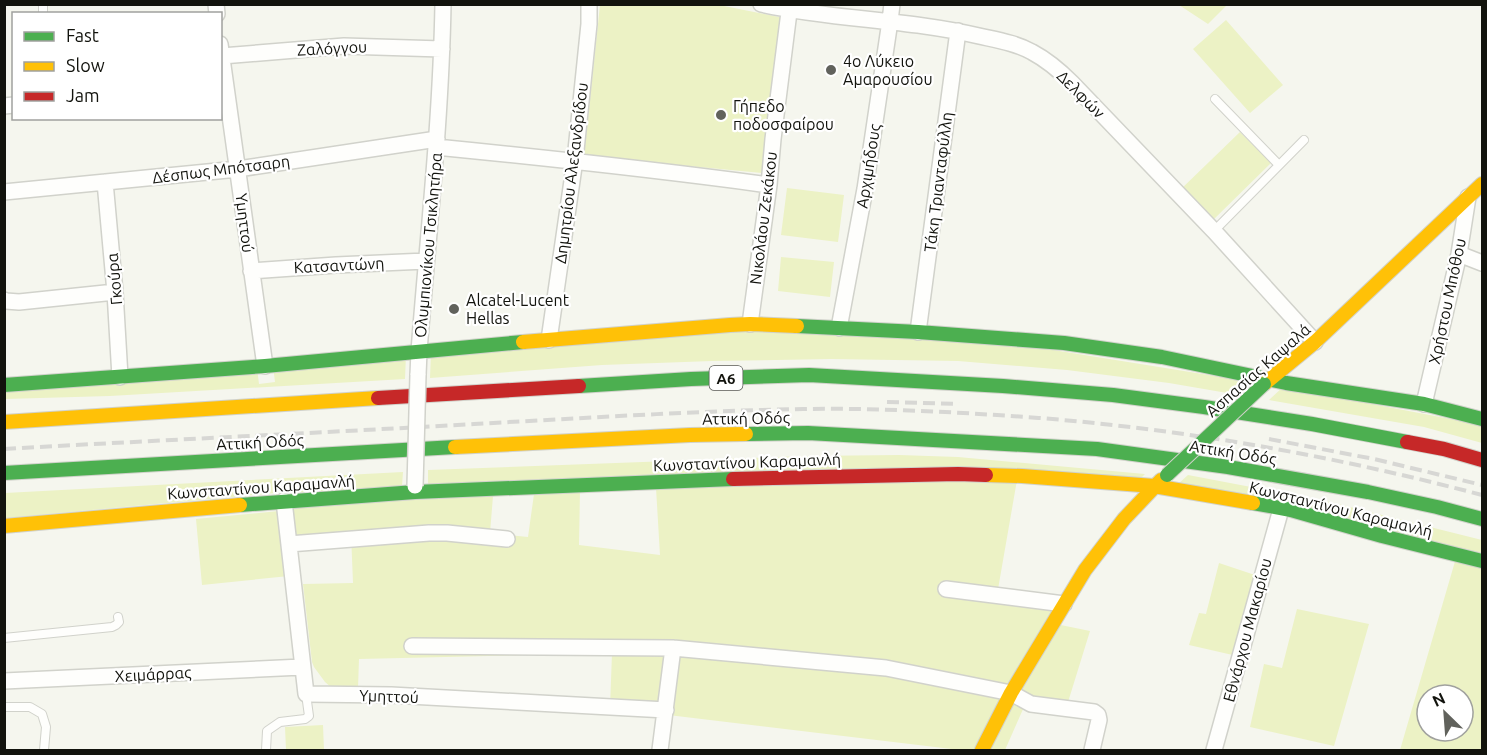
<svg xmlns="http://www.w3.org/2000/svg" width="1487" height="755" viewBox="0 0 1487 755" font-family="Ubuntu,sans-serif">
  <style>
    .green { fill: #ecf2c5; fill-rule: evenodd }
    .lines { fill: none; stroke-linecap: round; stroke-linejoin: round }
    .lane-casing { stroke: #d1d2cb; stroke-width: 10 }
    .street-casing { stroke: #d1d2cb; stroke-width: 18 }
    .fast-casing { stroke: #d1d2cb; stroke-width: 16 }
    .slow-casing { stroke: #d1d2cb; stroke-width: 16 }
    .jam-casing { stroke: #d1d2cb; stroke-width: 16 }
    .lane { stroke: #fefefc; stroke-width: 8 }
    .street { stroke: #fefefc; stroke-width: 15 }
    .fast { stroke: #4caf50; stroke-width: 14 }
    .slow { stroke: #ffc107; stroke-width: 14 }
    .jam { stroke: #c62828; stroke-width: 14 }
    .rail { stroke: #d7d7d4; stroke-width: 4; stroke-dasharray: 12 6; stroke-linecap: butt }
    .street-bridge-casing { stroke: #d1d2cb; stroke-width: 18; stroke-linecap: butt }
    .fast-bridge-casing { stroke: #d1d2cb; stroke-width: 16; stroke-linecap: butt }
    .street-bridge { stroke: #fefefc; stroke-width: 15 }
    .fast-bridge { stroke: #4caf50; stroke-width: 14 }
    .poi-dot { fill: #61625c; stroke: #fff; stroke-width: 2 }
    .labels { text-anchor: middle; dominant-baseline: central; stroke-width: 4.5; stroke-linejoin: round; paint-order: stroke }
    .shield { fill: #fff; stroke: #595a56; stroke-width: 1.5 }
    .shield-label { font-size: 15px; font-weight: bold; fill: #12130d }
    .street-label { font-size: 16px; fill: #12130d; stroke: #fff }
    .poi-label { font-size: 16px; fill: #12130d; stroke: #fff; text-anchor: start }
  </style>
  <rect width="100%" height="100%" fill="#f5f6ee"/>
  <path class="green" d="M 600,5 L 719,5 L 784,18 L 762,173 L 584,156 Z
    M 1179,5 L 1227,5 L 1208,24 Z
    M 1226,20 L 1283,85 L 1250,113 L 1193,49 Z
    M 1240,132 L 1271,163 L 1210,223 L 1179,191 Z
    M 787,188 L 844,195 L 838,242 L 781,235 Z
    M 781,257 L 834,262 L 830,297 L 778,291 Z
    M 719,329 L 1016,344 L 1246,381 L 1233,394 L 1169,383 L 1067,370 L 958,361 L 831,359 L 712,361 L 602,365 L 430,378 L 431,353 Z
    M 406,355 L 405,379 L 110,396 L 5,399 L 5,386 L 257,368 L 259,384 L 275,382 L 273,366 Z
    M 1283,387 L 1482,425 L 1482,443 L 1424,427 L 1269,400 Z
    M 899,455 L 958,457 L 1145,474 L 1139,480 L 428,485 L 428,470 L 805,456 Z
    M 403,472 L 402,486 L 289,493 L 288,482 L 274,483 L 275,493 L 5,518 L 5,493 Z
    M 1188,475 L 1330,502 L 1482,540 L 1482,553 L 1178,484 Z
    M 1017,480 L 997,595 L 1058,605 L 1051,623 L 1090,631 L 1064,715 L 1024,707 L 1005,750 L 960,750 L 610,708 L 612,653 L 359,659 L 358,688 L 332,688 L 325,682 L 314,667 L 312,662 L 303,584 L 353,583 L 351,534 L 296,540 L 292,506 L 493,496 L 490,533 L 528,537 L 534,494 L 580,491 L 579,545 L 660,555 L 656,488 Z
    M 279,511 L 289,576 L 202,585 L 196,519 Z
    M 1456,558 L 1482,564 L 1482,750 L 1400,750 ZM 1427,695 L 1463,695 L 1463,731 L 1427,731 Z
    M 1219,563 L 1258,576 L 1237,656 L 1189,645 L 1199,613 L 1206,614 Z
    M 1297,609 L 1369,624 L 1334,746 L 1250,727 L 1264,664 L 1282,668 Z
    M 323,725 L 324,750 L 286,750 L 285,727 Z"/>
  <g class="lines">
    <g class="lane-casing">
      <path id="lane" d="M 43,4 L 43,14
        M 1215,99 L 1279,165
        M 1214,231 L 1304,140
        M 4,638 L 112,627 L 116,625 L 119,622 L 118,617
        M 4,707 L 30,707 L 42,714 L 46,727 L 44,750
        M 266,750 L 267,731 L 280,722 L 305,719 L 309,716 L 306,694"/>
    </g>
    <g class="street-casing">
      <path id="street" d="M 216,4 L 217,14
        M 761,4 C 833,20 907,19 979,36 C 997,40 1016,43 1032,52 C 1047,60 1060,71 1072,83 L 1214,231 L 1315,342
        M 220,44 L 265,366
        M 222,56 L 344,46 L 442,49
        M 4,106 L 14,105
        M 436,147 C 547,158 658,170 769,185
        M 105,182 L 115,292 L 120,377
        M 4,192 L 238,169 L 437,139
        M 1459,254 L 1482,263
        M 251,271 L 336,265 L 426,261
        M 4,300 L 6,301 L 19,302 L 115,292
        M 750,324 L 769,185 L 773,139 L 790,4
        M 839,328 L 865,189 L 890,21 L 892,4
        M 918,332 L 958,31
        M 549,340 L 575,160 L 589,24 L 589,4
        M 418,375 L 419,351 C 428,236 441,120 443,4
        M 1424,404 L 1459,254 L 1468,197
        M 284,501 L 306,694 L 391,695 L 666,710
        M 289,544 L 429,533 L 447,533 L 507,539
        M 946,589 L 1064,604
        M 412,646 L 673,648 L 886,668 L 1011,693 L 1031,704 L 1094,712 L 1098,715 L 1099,720 L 1092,750
        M 4,681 L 302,667
        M 660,750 L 673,648
        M 1214,750 L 1281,509"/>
    </g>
    <g class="fast-casing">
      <path id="fast" d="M 797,326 L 918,332 L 1064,343 L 1162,357 L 1286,383 L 1424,404 L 1482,419
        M 4,385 L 265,366 L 523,342
        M 579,386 L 691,379 L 809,375 L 1003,386 L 1113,395 L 1204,407 L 1312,424 L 1407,442
        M 746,434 L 808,433 L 1097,449 L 1228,467 L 1368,492 L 1437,507 L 1482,519
        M 4,473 L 455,447
        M 1253,503 L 1291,510 L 1382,536 L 1482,561
        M 240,505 L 415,492 L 733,479"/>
    </g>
    <g class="slow-casing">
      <path id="slow" d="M 523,342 L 730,325 L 750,324 L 797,326
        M 1264,384 L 1315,342 L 1482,184
        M 4,422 L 378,398
        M 455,447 L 690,435 L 746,434
        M 986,475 L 1022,476 L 1154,486 L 1253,503
        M 4,526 L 240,505
        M 982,750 L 1011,693 L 1085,570 L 1124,519 L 1161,480"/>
    </g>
    <g class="jam-casing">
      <path id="jam" d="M 378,398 L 579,386
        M 1407,442 L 1444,449 L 1482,460
        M 733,479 L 958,474 L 986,475"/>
    </g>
    <use href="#lane" class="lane"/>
    <use href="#street" class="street"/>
    <use href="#fast" class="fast"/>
    <use href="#slow" class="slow"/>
    <use href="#jam" class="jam"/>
    <path class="rail" d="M 887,402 L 959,404
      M 1269,439 L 1374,459 L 1482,485
      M 4,449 C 161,440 318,433 474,424 C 584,418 693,411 803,409 C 867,408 933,411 997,415 C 1161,425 1324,453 1482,495"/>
    <g class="street-bridge-casing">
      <path id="street-bridge" d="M 415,486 L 418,375"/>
    </g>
    <g class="fast-bridge-casing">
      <path id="fast-bridge" d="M 1167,475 L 1264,384"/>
    </g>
    <use href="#street-bridge" class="street-bridge"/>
    <use href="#fast-bridge" class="fast-bridge"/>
  </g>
  <g class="poi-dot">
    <circle cx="831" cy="70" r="6"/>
    <circle cx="721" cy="115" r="6"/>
    <circle cx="454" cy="309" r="6"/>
  </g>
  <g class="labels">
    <rect class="shield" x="709.5" y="366" width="33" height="24" rx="4.5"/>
    <g class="shield-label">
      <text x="726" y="378">Α6</text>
    </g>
    <g class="street-label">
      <text transform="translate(332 48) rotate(-3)">Ζαλόγγου</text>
      <text transform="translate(1081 94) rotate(45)">Δελφών</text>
      <text transform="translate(868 166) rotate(-81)">Αρχιμήδους</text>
      <text transform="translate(221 169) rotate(-7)">Δέσπως Μπότσαρη</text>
      <text transform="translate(571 173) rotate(-83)">Δημητρίου Αλεξανδρίδου</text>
      <text transform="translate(938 182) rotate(-83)">Τάκη Τριανταφύλλη</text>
      <text transform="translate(763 218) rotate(-83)">Νικολάου Ζεκάκου</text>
      <text transform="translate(245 223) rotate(83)">Υμηττού</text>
      <text transform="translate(428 245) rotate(-85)">Ολυμπιονίκου Τσικλητήρα</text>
      <text transform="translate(339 265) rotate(-3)">Κατσαντώνη</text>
      <text transform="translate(114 279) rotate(-95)">Γκούρα</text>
      <text transform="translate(1447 301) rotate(-78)">Χρήστου Μπόθου</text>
      <text transform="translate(1258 370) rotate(-41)">Ασπασίας Καψαλά</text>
      <text transform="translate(746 418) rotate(-1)">Αττική Οδός</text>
      <text transform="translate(260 442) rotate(-3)">Αττική Οδός</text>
      <text transform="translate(1233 452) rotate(9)">Αττική Οδός</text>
      <text transform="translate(747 462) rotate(-2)">Κωνσταντίνου Καραμανλή</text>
      <text transform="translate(261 487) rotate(-4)">Κωνσταντίνου Καραμανλή</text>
      <text transform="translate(1341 509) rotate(14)">Κωνσταντίνου Καραμανλή</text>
      <text transform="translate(1247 630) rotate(-75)">Εθνάρχου Μακαρίου</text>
      <text transform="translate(153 674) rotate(-3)">Χειμάρρας</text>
      <text transform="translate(389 696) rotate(2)">Υμηττού</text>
    </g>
    <g class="poi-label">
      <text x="843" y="61">4ο Λύκειο<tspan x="843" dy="18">Αμαρουσίου</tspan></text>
      <text x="733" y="106">Γήπεδο<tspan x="733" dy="18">ποδοσφαίρου</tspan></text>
      <text x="466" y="300">Alcatel-Lucent<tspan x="466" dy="18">Hellas</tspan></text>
    </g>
  </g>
  <rect width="1487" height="755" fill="none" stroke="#12130d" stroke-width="12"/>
  <rect x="12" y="12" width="210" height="108" fill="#ffffff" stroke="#a0a19e" stroke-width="1.5"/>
  <rect x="24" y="32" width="30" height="9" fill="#4caf50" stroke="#a0a19e" stroke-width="1.5"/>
  <text x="66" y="42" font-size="18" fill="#12130d">Fast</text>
  <rect x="24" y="62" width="30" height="9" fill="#ffc107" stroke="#a0a19e" stroke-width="1.5"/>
  <text x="66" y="72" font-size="18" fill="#12130d">Slow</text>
  <rect x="24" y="92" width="30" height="9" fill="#c62828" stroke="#a0a19e" stroke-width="1.5"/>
  <text x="66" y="102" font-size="18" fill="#12130d">Jam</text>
  <g transform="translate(1445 713) rotate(335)"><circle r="28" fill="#ffffff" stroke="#a0a19e" stroke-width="1.5"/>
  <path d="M0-4.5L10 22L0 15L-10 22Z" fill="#61625c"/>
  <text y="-9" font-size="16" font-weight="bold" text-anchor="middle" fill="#12130d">N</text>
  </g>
</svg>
